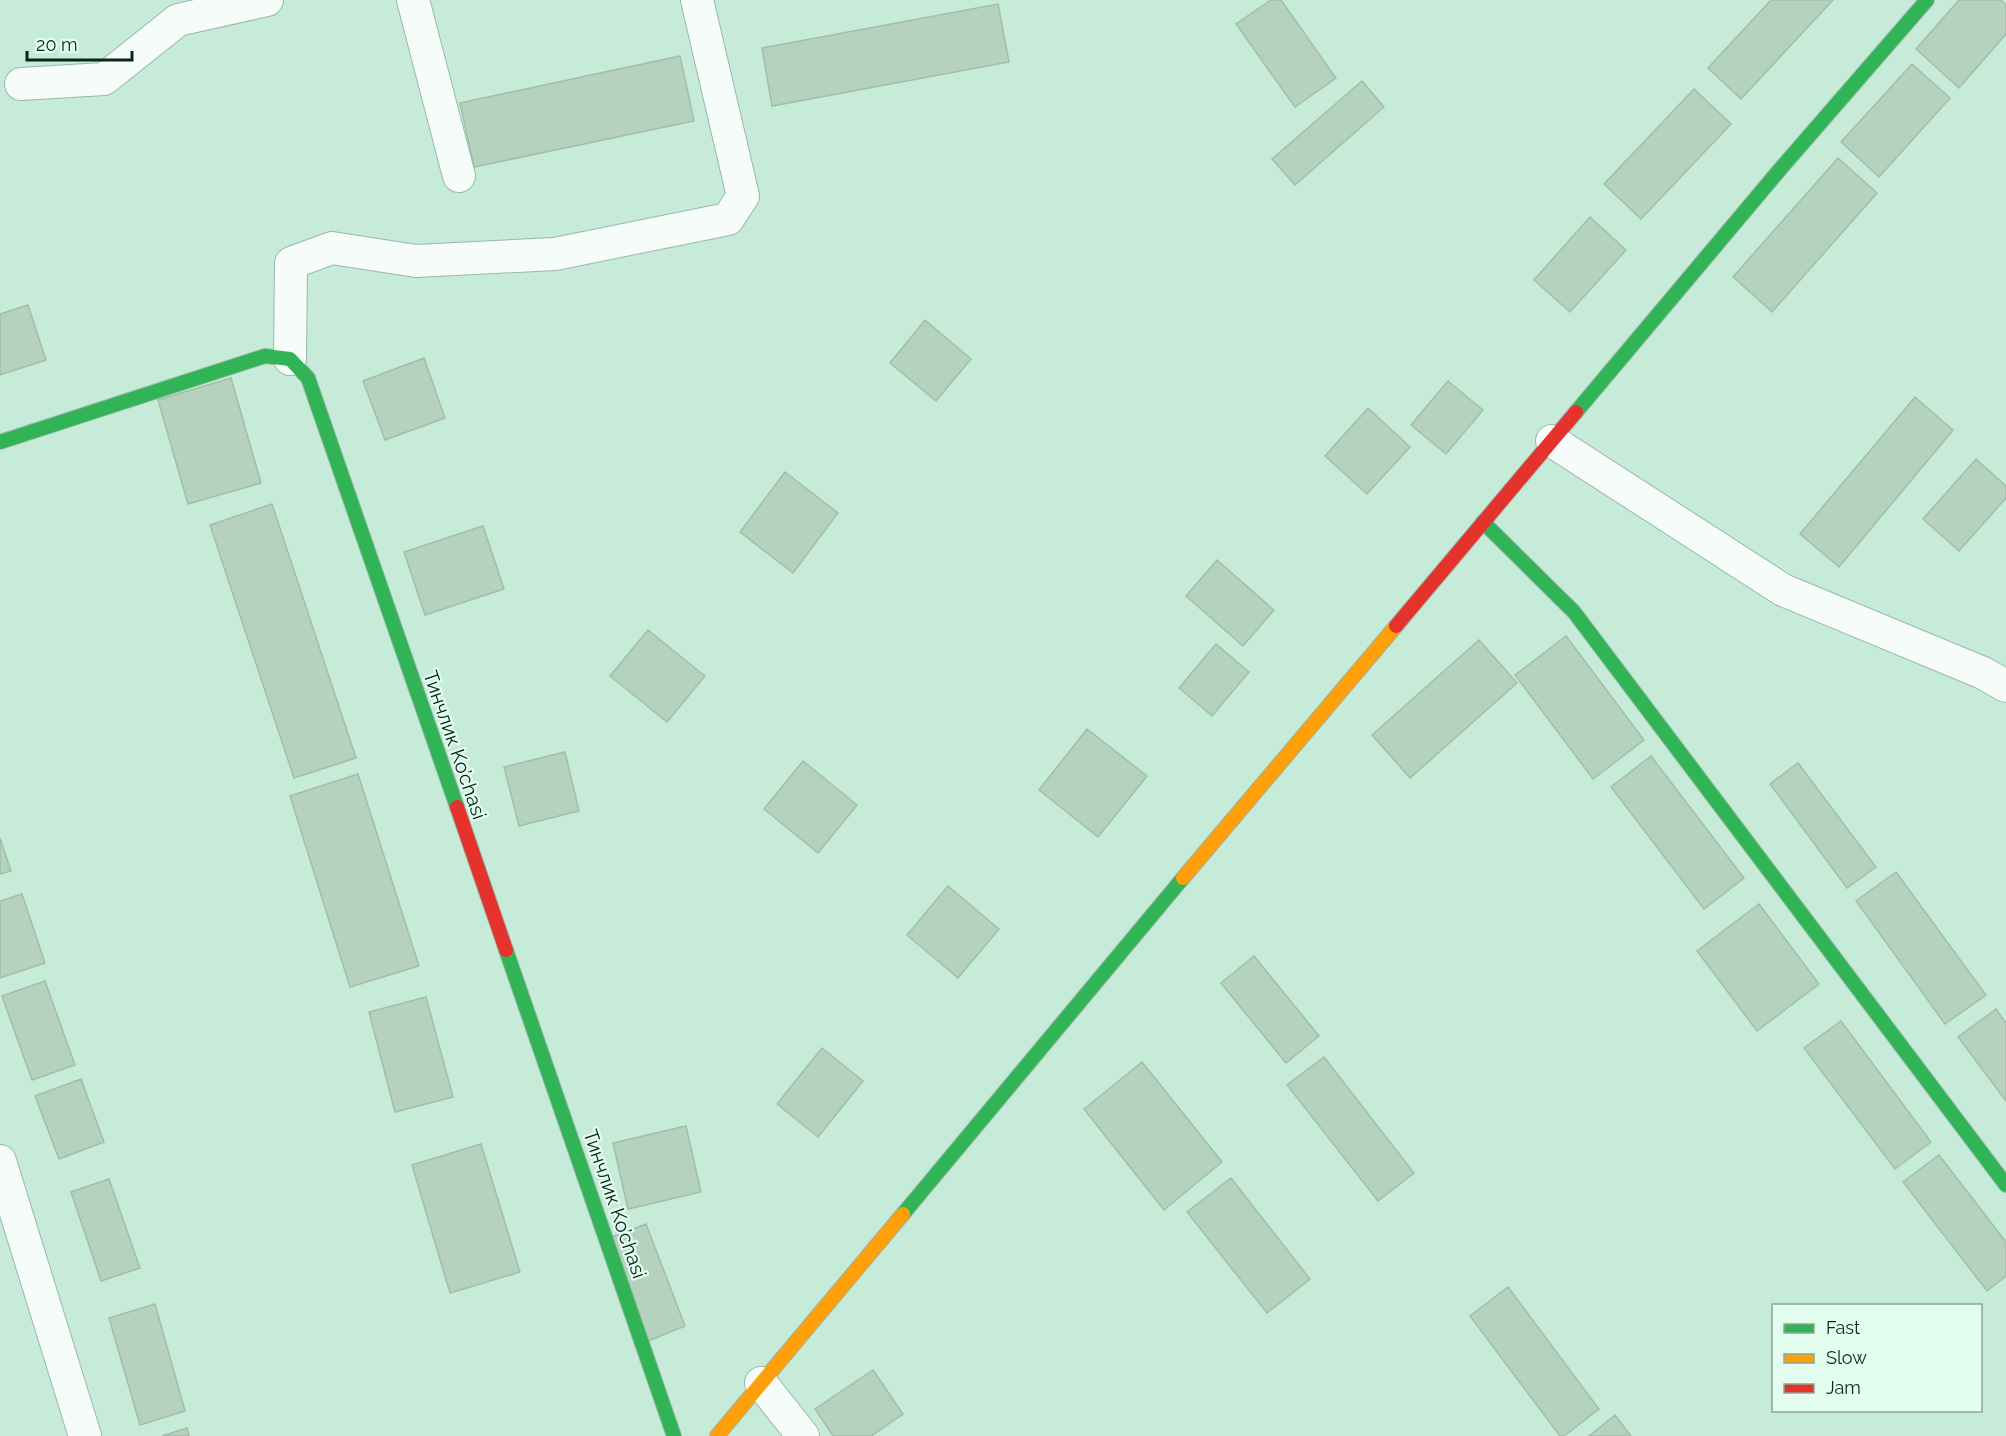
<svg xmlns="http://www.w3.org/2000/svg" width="2006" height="1436" viewBox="0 0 2006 1436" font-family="Raleway,sans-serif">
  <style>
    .building { fill: #b5d2bc; stroke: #a4bdab; stroke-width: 1.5 }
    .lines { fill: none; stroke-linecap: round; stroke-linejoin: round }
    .street-casing { stroke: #9bb8a9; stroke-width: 34 }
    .fast-casing { stroke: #9bb8a9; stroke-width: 16 }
    .slow-casing { stroke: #9bb8a9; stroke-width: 16 }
    .jam-casing { stroke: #9bb8a9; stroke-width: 16 }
    .street { stroke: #f6fcf9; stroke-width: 32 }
    .fast { stroke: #30b455; stroke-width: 14 }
    .slow { stroke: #ff9f0a; stroke-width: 14 }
    .jam { stroke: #e5322d; stroke-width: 14 }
    .labels { text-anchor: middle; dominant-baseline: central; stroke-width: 4.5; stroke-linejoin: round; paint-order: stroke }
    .street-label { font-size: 20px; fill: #0a261a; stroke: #e3fdef }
  </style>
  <rect width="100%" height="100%" fill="#c6ebd8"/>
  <path class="building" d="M 1271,0 L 1281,0 L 1336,78 L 1295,107 L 1236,24 Z
    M 1771,0 L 1833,0 L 1741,99 L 1708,68 Z
    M 1959,0 L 2001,0 L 2006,5 L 2006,34 L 1959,88 L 1916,49 Z
    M 998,4 L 1009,62 L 772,106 L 762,48 Z
    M 680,56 L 694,121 L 474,167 L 460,103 Z
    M 1912,64 L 1950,98 L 1879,177 L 1841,142 Z
    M 1362,81 L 1384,107 L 1295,185 L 1272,159 Z
    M 1694,89 L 1731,124 L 1641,219 L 1604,184 Z
    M 1838,158 L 1877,193 L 1772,312 L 1733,277 Z
    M 1590,217 L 1626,250 L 1570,312 L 1534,280 Z
    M 28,305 L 46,360 L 0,375 L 0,314 Z
    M 925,320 L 971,359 L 936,401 L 890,363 Z
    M 424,358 L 445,418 L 385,440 L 363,381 Z
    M 231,378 L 261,483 L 188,504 L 158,400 Z
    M 1448,381 L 1483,410 L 1446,454 L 1411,425 Z
    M 1915,397 L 1953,430 L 1839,567 L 1800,534 Z
    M 1368,408 L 1410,447 L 1367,494 L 1325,456 Z
    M 1976,459 L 2006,486 L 2006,498 L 1959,551 L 1923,519 Z
    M 785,472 L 838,513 L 793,573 L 740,532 Z
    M 272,504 L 356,758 L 294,778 L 210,525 Z
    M 483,526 L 504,589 L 425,615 L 404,552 Z
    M 1217,560 L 1274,610 L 1243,646 L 1186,596 Z
    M 648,630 L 705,676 L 667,722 L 610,676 Z
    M 1566,636 L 1644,740 L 1593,779 L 1515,675 Z
    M 1479,640 L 1517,683 L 1410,778 L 1372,735 Z
    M 1216,644 L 1249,672 L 1212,716 L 1179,688 Z
    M 1087,729 L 1147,776 L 1098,837 L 1039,790 Z
    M 565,752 L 579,811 L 519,826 L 504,767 Z
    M 1651,756 L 1744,878 L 1704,909 L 1611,787 Z
    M 803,761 L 857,805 L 818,853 L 764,809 Z
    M 1798,763 L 1876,867 L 1847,888 L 1770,784 Z
    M 358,774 L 419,966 L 350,987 L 290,796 Z
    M 0,838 L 11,871 L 0,874 Z
    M 1896,872 L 1986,995 L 1945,1024 L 1856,901 Z
    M 948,886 L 999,929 L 958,978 L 907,935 Z
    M 22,894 L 45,963 L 0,978 L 0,901 Z
    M 1759,904 L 1819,984 L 1757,1031 L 1697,951 Z
    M 1254,956 L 1319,1036 L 1286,1063 L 1221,983 Z
    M 45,981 L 75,1065 L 32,1080 L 2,996 Z
    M 426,997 L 453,1097 L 395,1112 L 369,1012 Z
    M 1996,1009 L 2006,1023 L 2006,1101 L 1958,1037 Z
    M 1841,1021 L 1931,1142 L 1895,1169 L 1804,1048 Z
    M 822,1048 L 863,1081 L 818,1137 L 777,1104 Z
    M 1324,1057 L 1414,1173 L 1378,1201 L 1287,1085 Z
    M 1142,1062 L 1222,1162 L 1164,1210 L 1084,1109 Z
    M 81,1079 L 104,1142 L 59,1159 L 35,1096 Z
    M 686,1126 L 701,1192 L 628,1209 L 613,1143 Z
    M 481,1144 L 520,1272 L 450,1293 L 412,1165 Z
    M 1939,1155 L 2006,1242 L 2006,1276 L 1987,1291 L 1903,1182 Z
    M 1231,1178 L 1310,1279 L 1267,1313 L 1187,1212 Z
    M 109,1179 L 140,1268 L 101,1281 L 71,1192 Z
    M 646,1224 L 685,1326 L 648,1341 L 609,1238 Z
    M 1508,1287 L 1599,1409 L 1564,1436 L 1560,1436 L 1470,1316 Z
    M 155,1304 L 185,1411 L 140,1425 L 109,1318 Z
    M 873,1370 L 903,1414 L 871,1436 L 833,1436 L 815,1409 Z
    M 1615,1415 L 1631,1436 L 1589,1436 Z
    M 187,1428 L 189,1436 L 162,1436 Z"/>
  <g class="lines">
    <g class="street-casing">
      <path id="street" d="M 413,0 L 459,176
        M 21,84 L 104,79 L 178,20 L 267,0
        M 290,359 L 291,263 L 332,248 L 416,261 L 555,254 L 728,219 L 743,196 L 697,0
        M 1552,441 L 1783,590 L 1983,673 L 2006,686
        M 0,1161 L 85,1436
        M 761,1383 L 803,1436"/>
    </g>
    <g class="fast-casing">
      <path id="fast" d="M 1576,412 L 1782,167 L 1927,0
        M 0,442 L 265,356 L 290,359 L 308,378 L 457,807
        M 1483,522 L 1574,612 L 2006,1185
        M 506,950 L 674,1436
        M 903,1214 L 1183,878"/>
    </g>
    <g class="slow-casing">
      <path id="slow" d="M 1183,878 L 1396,626
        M 717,1436 L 903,1214"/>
    </g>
    <g class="jam-casing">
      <path id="jam" d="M 1396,626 L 1576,412
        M 457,807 L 506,950"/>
    </g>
    <use href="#street" class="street"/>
    <use href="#fast" class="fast"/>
    <use href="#slow" class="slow"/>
    <use href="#jam" class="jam"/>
  </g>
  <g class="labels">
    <g class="street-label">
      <text transform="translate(455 745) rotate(71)">Тинчлик Ko’chasi</text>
      <text transform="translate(615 1204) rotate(71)">Тинчлик Ko’chasi</text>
    </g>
  </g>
  <rect x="1772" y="1304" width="210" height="108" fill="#e3fdef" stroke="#8ca79a" stroke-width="1.5"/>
  <rect x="1784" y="1324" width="30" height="9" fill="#30b455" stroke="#8ca79a" stroke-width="1.5"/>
  <text x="1826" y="1334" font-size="18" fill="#0a261a">Fast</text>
  <rect x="1784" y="1354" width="30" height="9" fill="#ff9f0a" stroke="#8ca79a" stroke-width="1.5"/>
  <text x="1826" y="1364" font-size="18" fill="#0a261a">Slow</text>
  <rect x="1784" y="1384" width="30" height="9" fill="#e5322d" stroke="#8ca79a" stroke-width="1.5"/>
  <text x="1826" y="1394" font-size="18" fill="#0a261a">Jam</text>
  <path d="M27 51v9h105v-9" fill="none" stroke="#0a261a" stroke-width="3"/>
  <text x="36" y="51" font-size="18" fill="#0a261a" stroke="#e3fdef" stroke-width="4.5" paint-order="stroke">20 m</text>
</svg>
